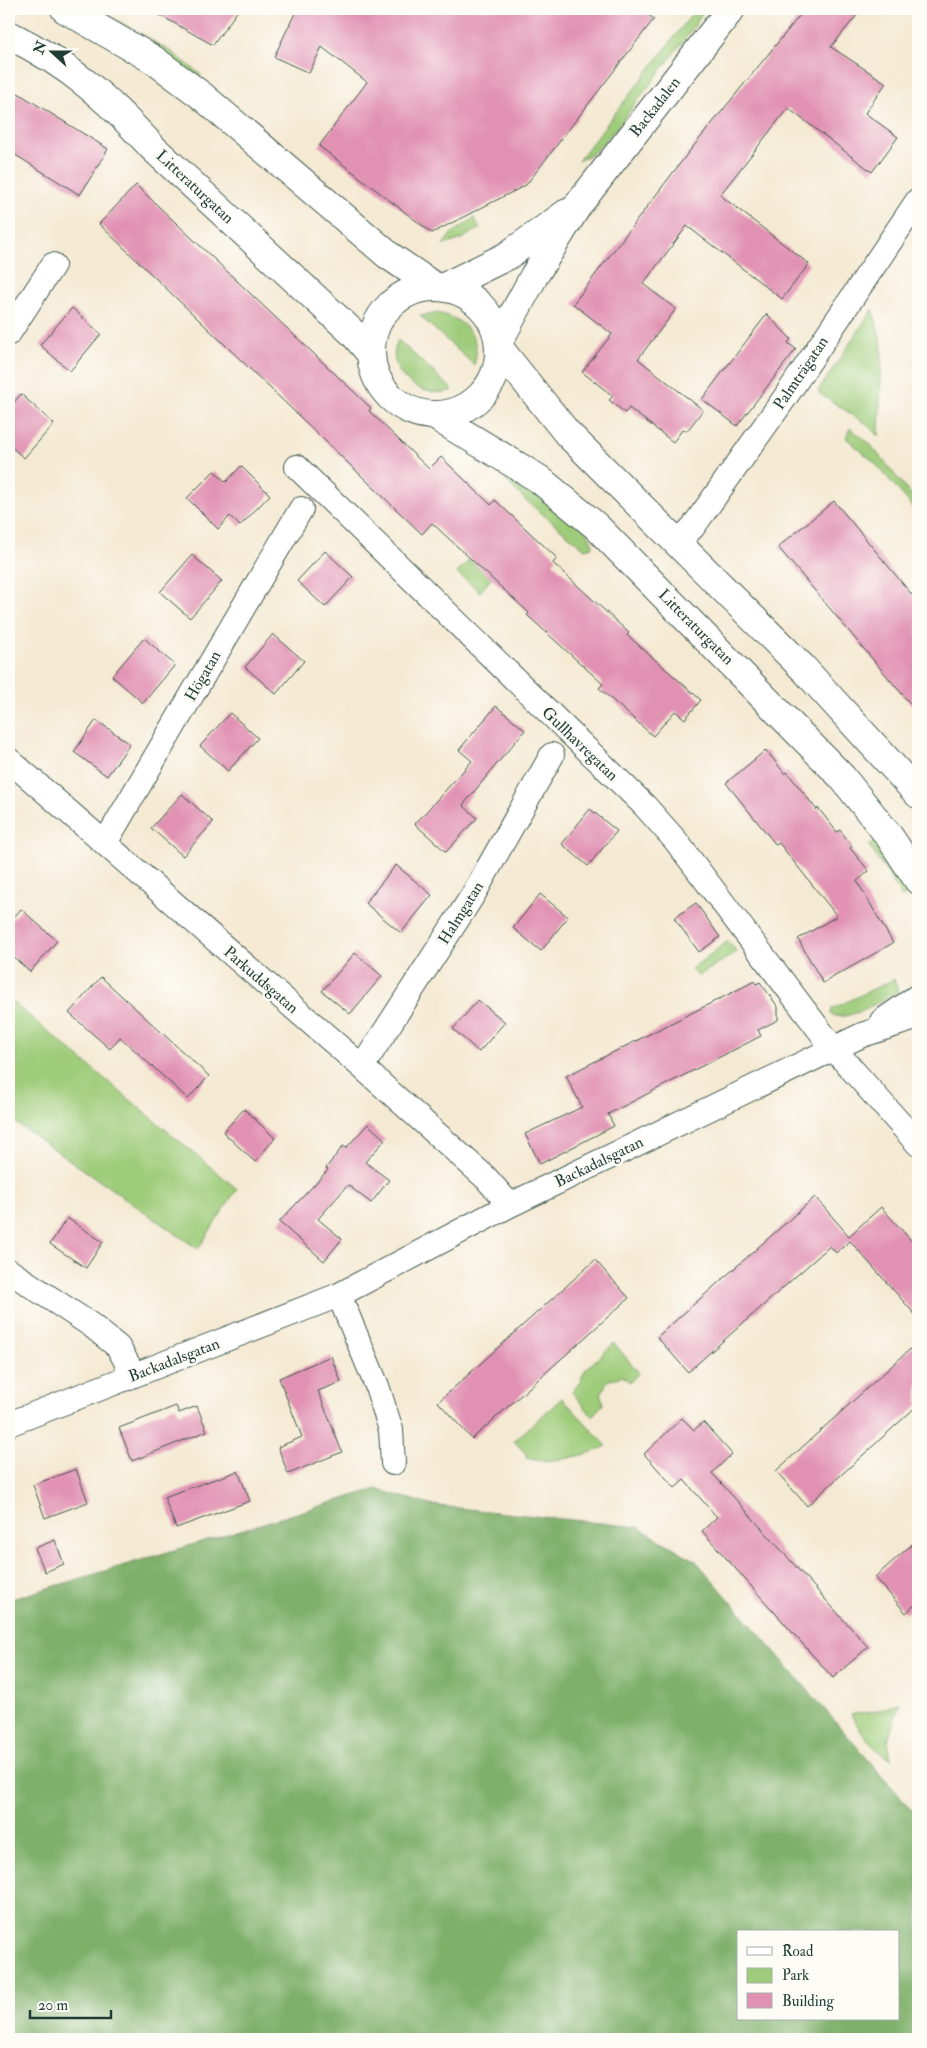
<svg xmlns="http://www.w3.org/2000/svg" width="927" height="2048" viewBox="0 0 927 2048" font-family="'IM FELL Double Pica',serif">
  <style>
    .green { fill: #9fcc7a; stroke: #5f8457 }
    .forest { fill: #7fb06a; stroke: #4f764f; fill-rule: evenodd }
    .building { fill: #e192b3 }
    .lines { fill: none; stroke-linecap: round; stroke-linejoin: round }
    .street-casing { stroke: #3f574c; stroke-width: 26 }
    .secondary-casing { stroke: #3f574c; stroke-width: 30 }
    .street { stroke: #fff; stroke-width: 24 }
    .secondary { stroke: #fff; stroke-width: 28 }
    .labels { text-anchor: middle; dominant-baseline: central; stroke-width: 5; stroke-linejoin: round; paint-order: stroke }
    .street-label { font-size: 16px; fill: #1f3d34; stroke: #fdfcf7 }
  </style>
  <rect width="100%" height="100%" fill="#fdfcf7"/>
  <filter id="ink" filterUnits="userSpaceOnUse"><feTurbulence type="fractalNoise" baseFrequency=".02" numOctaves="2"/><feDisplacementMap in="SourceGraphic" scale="10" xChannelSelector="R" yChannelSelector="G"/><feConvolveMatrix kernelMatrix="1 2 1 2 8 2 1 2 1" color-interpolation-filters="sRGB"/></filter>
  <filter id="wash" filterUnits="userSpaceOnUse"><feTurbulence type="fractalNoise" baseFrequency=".0096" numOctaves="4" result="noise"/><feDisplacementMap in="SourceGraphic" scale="20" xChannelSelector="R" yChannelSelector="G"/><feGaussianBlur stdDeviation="1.12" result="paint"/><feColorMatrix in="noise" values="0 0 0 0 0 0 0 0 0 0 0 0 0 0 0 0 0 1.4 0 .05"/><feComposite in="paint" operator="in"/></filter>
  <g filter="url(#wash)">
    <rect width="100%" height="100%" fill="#f4e9d2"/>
    <path class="green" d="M 81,9 L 97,9 L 172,52 L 200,74 L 201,77 L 198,80 Z
      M 696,9 L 704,9 L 694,27 L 616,129 L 593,153 L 578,161 Z
      M 474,218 L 480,228 L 460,240 L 443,245 L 451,234 Z
      M 873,309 L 882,347 L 879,436 L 865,423 L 820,394 L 818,391 Z
      M 436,313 C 463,317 483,337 474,365 L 420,316 Z
      M 398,340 L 453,390 C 422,401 382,373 398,340 Z
      M 850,428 L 869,443 L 918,503 L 918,513 L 875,463 L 846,438 Z
      M 498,466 L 586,530 L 593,544 L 592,547 L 585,549 L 524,499 L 495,470 Z
      M 469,560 L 491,579 L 480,592 L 457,573 Z
      M 872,842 L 889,851 L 913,892 L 902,897 L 869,845 Z
      M 728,941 L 737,952 L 698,976 L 691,969 Z
      M 894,979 L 898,991 C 884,999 846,1024 831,1014 L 832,1009 Z
      M 9,999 L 237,1189 L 198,1249 L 9,1118 Z
      M 614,1343 L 639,1373 L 630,1382 L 622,1376 L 607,1381 L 601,1395 L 603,1405 L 592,1416 L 572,1392 L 580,1382 L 585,1370 Z
      M 562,1398 L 607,1446 C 586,1456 548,1465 526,1458 L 526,1454 L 514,1441 Z
      M 900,1703 L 888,1740 L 891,1759 C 875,1752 859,1730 851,1714 L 873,1712 Z"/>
    <path class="forest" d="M 376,1489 L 430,1505 L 638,1527 L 696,1561 L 918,1817 L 918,2039 L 9,2039 L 9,1600 ZM 738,1932 L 898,1932 L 898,2019 L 738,2019 Z"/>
    <g id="blocks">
      <path class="building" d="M 149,9 L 239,9 L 213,45 Z
        M 297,9 L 640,9 L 654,19 L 526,185 L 432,233 L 319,146 L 367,82 L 322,47 L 309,73 L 274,57 Z
        M 805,9 L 862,9 L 831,47 L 886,83 L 865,113 L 898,137 L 872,172 L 788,108 L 720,195 L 809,264 L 782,299 L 687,226 L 643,284 L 676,309 L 638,359 L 703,410 L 687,431 L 683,429 L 673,442 L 629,408 L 625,413 L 609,400 L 613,396 L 582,372 L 612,334 L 573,304 L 688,153 Z
        M 18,93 L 108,149 L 80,195 L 9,151 L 9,109 Z
        M 136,185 L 371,408 L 369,411 L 429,469 L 441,457 L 491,505 L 495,500 L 557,558 L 553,563 L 629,633 L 627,635 L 701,700 L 685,719 L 675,711 L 653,736 L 599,688 L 603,684 L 527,615 L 529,613 L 432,523 L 422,534 L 99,224 Z
        M 72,308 L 101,334 L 70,371 L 40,345 Z
        M 767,314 L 791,339 L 788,343 L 796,349 L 737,426 L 702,399 Z
        M 21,394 L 54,424 L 24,458 L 9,445 L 9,408 Z
        M 241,466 L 270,495 L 240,526 L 230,516 L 218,529 L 187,498 L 214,471 L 226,482 Z
        M 834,501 L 918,602 L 918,713 L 778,547 Z
        M 325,551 L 353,577 L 325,607 L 297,581 Z
        M 192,555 L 222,581 L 190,618 L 160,592 Z
        M 273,634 L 304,661 L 276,694 L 245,667 Z
        M 144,638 L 175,665 L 143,703 L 112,676 Z
        M 496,706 L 525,730 L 463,805 L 477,818 L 446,852 L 415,824 L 472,761 L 459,750 Z
        M 230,713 L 258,738 L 228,771 L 200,746 Z
        M 96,720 L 130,744 L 107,776 L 74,752 Z
        M 766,750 L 785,774 L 787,772 L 817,810 L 818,808 L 837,832 L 840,830 L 852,846 L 850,848 L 869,871 L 857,881 L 893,943 L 823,983 L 798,939 L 837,916 L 779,843 L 776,845 L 726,783 Z
        M 182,794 L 213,822 L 183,856 L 151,828 Z
        M 590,809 L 617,831 L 588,866 L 562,844 Z
        M 396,865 L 432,895 L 401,933 L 365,903 Z
        M 540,894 L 568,917 L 541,951 L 513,928 Z
        M 696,903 L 720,937 L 699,952 L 674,918 Z
        M 21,909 L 57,941 L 30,972 L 9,953 L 9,923 Z
        M 355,953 L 382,976 L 350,1014 L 322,991 Z
        M 101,977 L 209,1076 L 188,1099 L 120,1037 L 110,1049 L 69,1013 Z
        M 755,981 L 756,984 L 760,982 L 778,1007 L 778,1020 L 758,1030 L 761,1036 L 608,1114 L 614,1126 L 540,1164 L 525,1134 L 582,1107 L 566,1076 Z
        M 478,1000 L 505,1022 L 479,1052 L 453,1029 Z
        M 244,1109 L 275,1138 L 255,1162 L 223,1132 Z
        M 368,1124 L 385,1140 L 365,1162 L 389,1180 L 371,1203 L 348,1185 L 318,1219 L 342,1239 L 324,1261 L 279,1222 L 328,1170 L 326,1168 L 343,1146 L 346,1148 Z
        M 815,1197 L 849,1236 L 881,1207 L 918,1248 L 918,1318 L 850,1241 L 836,1253 L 830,1246 L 688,1372 L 657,1337 Z
        M 67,1218 L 103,1242 L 86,1268 L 50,1244 Z
        M 595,1260 L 629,1298 L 472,1439 L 438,1402 Z
        M 918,1342 L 918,1405 L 807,1506 L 776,1471 Z
        M 331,1356 L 341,1382 L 318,1391 L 342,1452 L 288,1474 L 278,1447 L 302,1437 L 279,1378 Z
        M 176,1406 L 179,1413 L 197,1406 L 207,1431 L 132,1461 L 119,1428 Z
        M 682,1418 L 694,1430 L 703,1422 L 732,1454 L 712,1473 L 868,1647 L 833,1678 L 702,1531 L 717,1517 L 684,1480 L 675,1488 L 644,1454 Z
        M 76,1469 L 88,1502 L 45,1518 L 33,1485 Z
        M 238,1471 L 250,1501 L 176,1528 L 164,1497 Z
        M 918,1539 L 918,1602 L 906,1613 L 875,1577 Z
        M 55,1540 L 64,1564 L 45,1572 L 35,1548 Z"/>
    </g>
  </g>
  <g filter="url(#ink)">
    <use href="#blocks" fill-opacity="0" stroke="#3f574c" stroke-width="1"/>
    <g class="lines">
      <g class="street-casing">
        <path id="street" d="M 9,333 L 53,265
          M 297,467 L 645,806 L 676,841 L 833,1048 L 918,1144
          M 678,542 L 693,527 L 784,399 L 918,200
          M 9,760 L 362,1067 L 486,1178 L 510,1205
          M 105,843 L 301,509
          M 882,1021 L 918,996
          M 362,1067 L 473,895 L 552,755
          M 9,1271 L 91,1325 L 118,1347 L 134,1375
          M 339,1295 L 377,1386 L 391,1430 L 393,1463
          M 9,1424 L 339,1295 L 510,1205 L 862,1035 L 918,1017"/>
      </g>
      <g class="secondary-casing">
        <path id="secondary" d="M 65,9 L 154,60 L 202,96 L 388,255 L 435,287
          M 9,35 C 70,65 107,98 153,148 L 353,333 L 371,354
          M371 351a64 64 0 1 1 128 0a64 64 0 1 1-128 0Z
          M 444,287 L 507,256 L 567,213
          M 499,341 L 534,276 L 578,205 L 731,9
          M 499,348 L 567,433 L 803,668 L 918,794
          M 435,416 L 539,479 L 596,526 L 842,777 L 889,836 L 918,880"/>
      </g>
      <use href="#street" class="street"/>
      <use href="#secondary" class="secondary"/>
    </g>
  </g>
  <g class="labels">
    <g class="street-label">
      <text transform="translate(655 107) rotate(-52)">Backadalen</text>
      <text transform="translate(195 187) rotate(43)">Litteraturgatan</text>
      <text transform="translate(801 373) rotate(-56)">Palmträgatan</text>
      <text transform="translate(696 627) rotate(45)">Litteraturgatan</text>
      <text transform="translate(203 676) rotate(-60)">Högatan</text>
      <text transform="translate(580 744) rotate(44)">Gullhavregatan</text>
      <text transform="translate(461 913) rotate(-58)">Halmgatan</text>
      <text transform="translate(261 980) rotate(41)">Parkuddsgatan</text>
      <text transform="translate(599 1162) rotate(-26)">Backadalsgatan</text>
      <text transform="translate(174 1360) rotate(-21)">Backadalsgatan</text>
    </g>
  </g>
  <rect width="927" height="2048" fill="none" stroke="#fdfcf7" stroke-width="30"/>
  <rect x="737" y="1930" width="162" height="90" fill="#fdfcf7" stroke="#a4b0a9"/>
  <rect x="747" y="1947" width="25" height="8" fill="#ffffff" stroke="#a4b0a9"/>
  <text x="782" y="1956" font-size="15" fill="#1f3d34">Road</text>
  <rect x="747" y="1968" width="25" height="15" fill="#9fcc7a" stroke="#a4b0a9"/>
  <text x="782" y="1980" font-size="15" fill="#1f3d34">Park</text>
  <rect x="747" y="1993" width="25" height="15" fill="#e192b3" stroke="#a4b0a9"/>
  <text x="782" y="2006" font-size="15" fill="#1f3d34">Building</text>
  <g transform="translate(52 52) rotate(291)" stroke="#fdfcf7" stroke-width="4" paint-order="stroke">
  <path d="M0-4L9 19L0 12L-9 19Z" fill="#1f3d34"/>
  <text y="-8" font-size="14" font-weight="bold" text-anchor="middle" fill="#1f3d34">N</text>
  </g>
  <path d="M30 2010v8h81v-8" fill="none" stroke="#1f3d34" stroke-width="2.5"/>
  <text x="38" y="2010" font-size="15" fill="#1f3d34" stroke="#fdfcf7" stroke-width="4" paint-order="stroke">20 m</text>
</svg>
